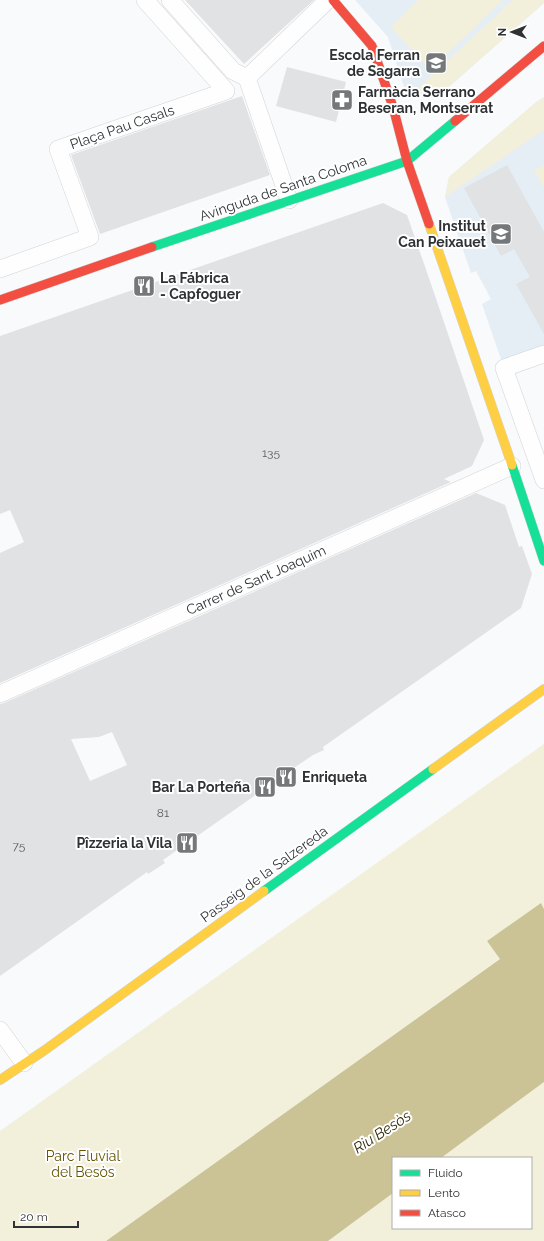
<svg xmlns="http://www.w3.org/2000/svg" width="544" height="1241" viewBox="0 0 544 1241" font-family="Raleway,sans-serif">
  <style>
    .built { fill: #e5eef5 }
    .green { fill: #f2f0da }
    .water { fill: #cbc396 }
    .building { fill: #e0e2e4; fill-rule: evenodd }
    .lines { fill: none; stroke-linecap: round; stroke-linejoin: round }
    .street-casing { stroke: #d1d4d5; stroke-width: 18 }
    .fast-casing { stroke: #d1d4d5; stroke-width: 10 }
    .slow-casing { stroke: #d1d4d5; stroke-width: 10 }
    .jam-casing { stroke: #d1d4d5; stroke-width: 10 }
    .street { stroke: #fefeff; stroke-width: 17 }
    .fast { stroke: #16e098; stroke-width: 9 }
    .slow { stroke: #ffcf43; stroke-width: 9 }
    .jam { stroke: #f24e42; stroke-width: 9 }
    .labels { text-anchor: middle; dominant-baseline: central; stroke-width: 4; stroke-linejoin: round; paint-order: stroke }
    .number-label { font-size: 12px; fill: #5b5e60 }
    .poi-label { font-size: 14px; font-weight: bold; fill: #2f3234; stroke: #fff; text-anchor: end }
    .street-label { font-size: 14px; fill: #2f3234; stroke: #fff }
    .park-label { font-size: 14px; fill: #635502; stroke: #fff }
    .water-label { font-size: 15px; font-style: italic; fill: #2f2a0c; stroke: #fff }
  </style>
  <rect width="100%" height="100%" fill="#f8fafc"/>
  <path class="built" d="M 355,0 L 544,0 L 544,3 L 435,99 L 405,90 L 388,37 Z
    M 544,97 L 544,354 L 504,368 L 482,304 L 491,299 L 476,271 L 471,273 L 445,197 L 449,177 L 535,103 Z"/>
  <path class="green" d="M 418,0 L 503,0 L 430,70 L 391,27 Z
    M 513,0 L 544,0 L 544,3 L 435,99 L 414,92 Z
    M 544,97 L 544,130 L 445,197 L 449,177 L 535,103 Z
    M 544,165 L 544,188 L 534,170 Z
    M 544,744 L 544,909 L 541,903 L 487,941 L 501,958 L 106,1241 L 0,1241 L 0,1131 Z
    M 544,1082 L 544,1241 L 328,1241 L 393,1193 L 393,1228 L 531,1228 L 531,1158 L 441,1158 Z"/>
  <path class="water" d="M 541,903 L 544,909 L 544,1082 L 441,1158 L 393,1158 L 393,1193 L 328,1241 L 106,1241 L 500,959 L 487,941 Z"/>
  <path class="building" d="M 185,0 L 314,0 L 244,64 Z
    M 287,67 L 346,82 L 336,122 L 276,106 Z
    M 242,96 L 270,175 L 100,234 L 71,155 Z
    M 507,165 L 544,232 L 544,334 L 516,284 L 530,277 L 514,249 L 501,256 L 464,188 Z
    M 383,203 L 407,215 L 430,281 L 484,440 L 472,466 L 444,479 L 451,482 L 0,683 L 0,553 L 24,542 L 10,510 L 0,514 L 0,336 Z
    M 476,493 L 505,505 L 519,547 L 522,546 L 532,574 L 521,608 L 323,747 L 324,750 L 313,755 L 288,772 L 290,774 L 283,779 L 275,784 L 274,782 L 163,860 L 165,863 L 148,874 L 147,872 L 0,976 L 0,704 L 4,703 ZM 112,732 L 127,765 L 90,781 L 71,739 L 99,737 Z"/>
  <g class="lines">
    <g class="street-casing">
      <path id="street" d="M 170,0 L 233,71 L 247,78 L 289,200
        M 247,78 L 328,0
        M 0,269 L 90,237 L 58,149 L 226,91 L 145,0
        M 544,354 L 504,368 L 544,480
        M 0,694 L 512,466
        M 0,1030 L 24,1063"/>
    </g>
    <g class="fast-casing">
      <path id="fast" d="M 152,247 L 407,161 L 455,121
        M 512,465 L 544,561
        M 264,891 L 433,769"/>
    </g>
    <g class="slow-casing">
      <path id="slow" d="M 429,224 L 512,465
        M 433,769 L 544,689
        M 0,1080 L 45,1050 L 264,891"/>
    </g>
    <g class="jam-casing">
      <path id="jam" d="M 333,0 L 372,46 L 393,107 L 407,161 L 429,224
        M 455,121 L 544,46
        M 0,300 L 152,247"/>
    </g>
    <use href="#street" class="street"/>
    <use href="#fast" class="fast"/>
    <use href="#slow" class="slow"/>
    <use href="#jam" class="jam"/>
  </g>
  <defs>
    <g id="school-square" transform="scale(1.15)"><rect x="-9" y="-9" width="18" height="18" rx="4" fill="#75787a" stroke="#fff"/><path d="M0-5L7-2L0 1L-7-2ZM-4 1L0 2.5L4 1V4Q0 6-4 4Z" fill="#fff"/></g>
    <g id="pharmacy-square" transform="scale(1.15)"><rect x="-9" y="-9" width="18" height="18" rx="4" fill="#75787a" stroke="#fff"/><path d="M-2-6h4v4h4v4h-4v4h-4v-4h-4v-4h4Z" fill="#fff"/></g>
    <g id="restaurant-square" transform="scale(1.15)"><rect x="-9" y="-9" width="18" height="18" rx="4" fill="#75787a" stroke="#fff"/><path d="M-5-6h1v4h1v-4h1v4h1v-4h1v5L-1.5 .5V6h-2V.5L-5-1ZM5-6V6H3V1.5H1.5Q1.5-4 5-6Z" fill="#fff"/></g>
  </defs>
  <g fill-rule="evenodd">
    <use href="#school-square" x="436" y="63"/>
    <use href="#pharmacy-square" x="342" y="100"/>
    <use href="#school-square" x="501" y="234"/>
    <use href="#restaurant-square" x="144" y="286"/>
    <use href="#restaurant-square" x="286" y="777"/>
    <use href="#restaurant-square" x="265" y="787"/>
    <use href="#restaurant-square" x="187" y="843"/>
  </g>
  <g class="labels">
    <g class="number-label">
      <text x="271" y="453">135</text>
      <text x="163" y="813">81</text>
      <text x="19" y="846">75</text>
    </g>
    <g class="poi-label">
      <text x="420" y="55">Escola Ferran<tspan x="420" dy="16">de Sagarra</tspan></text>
      <text x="358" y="92" text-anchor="start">Farmàcia Serrano<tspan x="358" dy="16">Beseran, Montserrat</tspan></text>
      <text x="486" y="226">Institut<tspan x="486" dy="16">Can Peixauet</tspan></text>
      <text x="160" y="278" text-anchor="start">La Fábrica<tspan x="160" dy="16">- Capfoguer</tspan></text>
      <text x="302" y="777" text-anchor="start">Enriqueta</text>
      <text x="250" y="787">Bar La Porteña</text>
      <text x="172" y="843">Pîzzeria la Vila</text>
    </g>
    <g class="street-label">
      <text transform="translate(122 127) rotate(-19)">Plaça Pau Casals</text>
      <text transform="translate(283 188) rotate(-19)">Avinguda de Santa Coloma</text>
      <text transform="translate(256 580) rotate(-24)">Carrer de Sant Joaquim</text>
      <text transform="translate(264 874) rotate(-36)">Passeig de la Salzereda</text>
    </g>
    <g class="park-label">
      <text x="83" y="1156">Parc Fluvial<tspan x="83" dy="16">del Besòs</tspan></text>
    </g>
    <g class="water-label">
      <text transform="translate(382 1132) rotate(-33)">Riu Besòs</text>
    </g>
  </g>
  <rect x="392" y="1157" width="140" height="72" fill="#ffffff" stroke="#acadae"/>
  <rect x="400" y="1170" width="20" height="6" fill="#16e098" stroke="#acadae"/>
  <text x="428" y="1177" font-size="12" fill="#2f3234">Fluido</text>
  <rect x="400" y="1190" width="20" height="6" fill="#ffcf43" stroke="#acadae"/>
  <text x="428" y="1197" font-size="12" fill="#2f3234">Lento</text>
  <rect x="400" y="1210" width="20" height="6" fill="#f24e42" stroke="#acadae"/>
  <text x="428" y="1217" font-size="12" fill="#2f3234">Atasco</text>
  <g transform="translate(512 32) rotate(270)" stroke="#ffffff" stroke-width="3" paint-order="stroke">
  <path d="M0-3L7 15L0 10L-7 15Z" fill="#2f3234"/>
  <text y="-6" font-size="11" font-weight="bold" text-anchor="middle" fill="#2f3234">N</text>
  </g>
  <path d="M14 1221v6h64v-6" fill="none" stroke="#2f3234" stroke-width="2"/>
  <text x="20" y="1221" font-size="12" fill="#2f3234" stroke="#ffffff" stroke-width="3" paint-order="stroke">20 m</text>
</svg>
